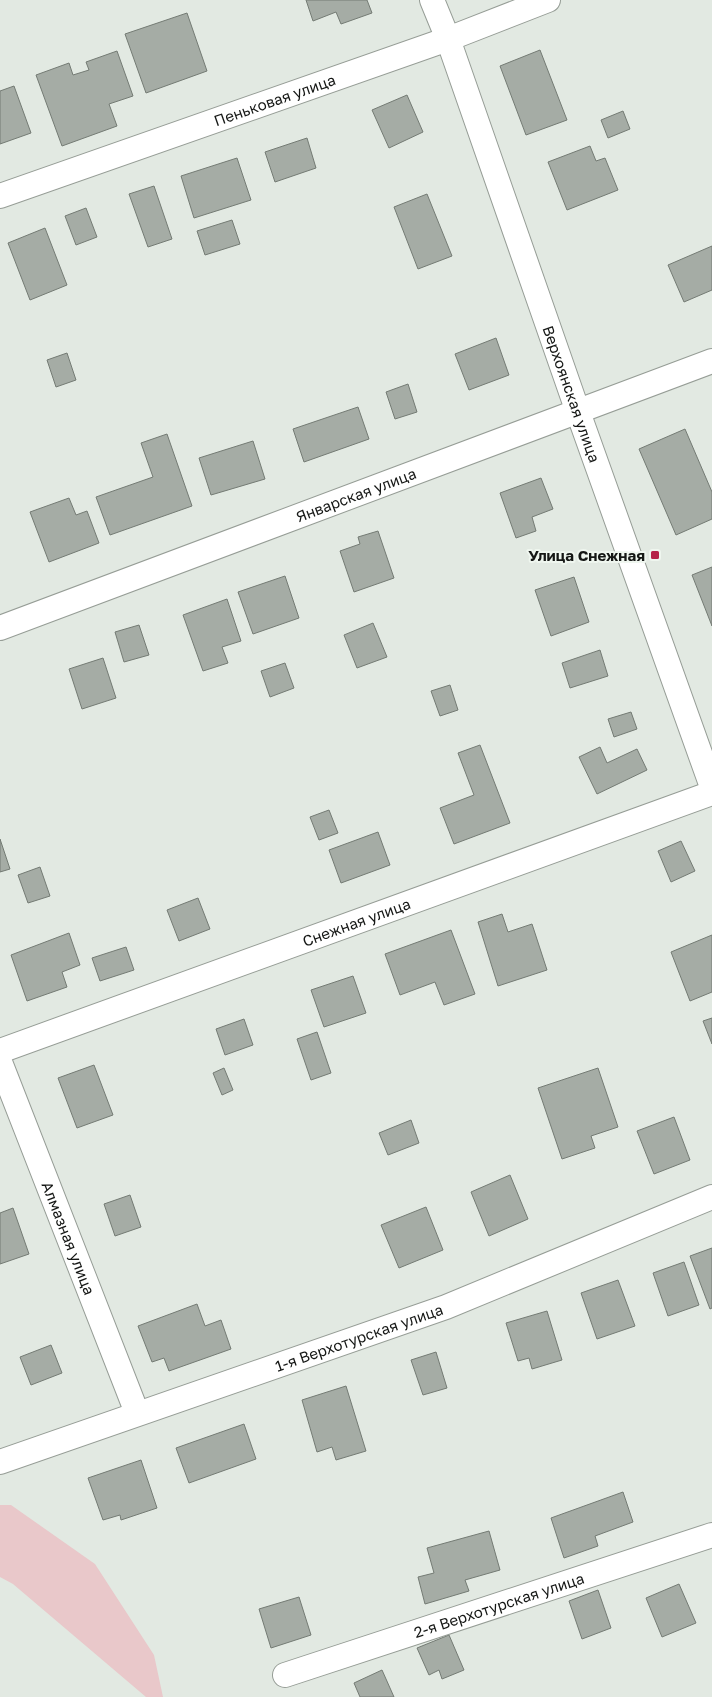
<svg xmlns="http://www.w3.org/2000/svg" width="712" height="1697" viewBox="0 0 712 1697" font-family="'Golos Text',sans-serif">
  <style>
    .green { fill: #e9c8ca }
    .building { fill: #a5aca5; stroke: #747b74 }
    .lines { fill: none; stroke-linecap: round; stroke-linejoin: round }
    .street-casing { stroke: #969d96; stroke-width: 26 }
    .street { stroke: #fff; stroke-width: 24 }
    .poi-dot { fill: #b62449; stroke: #eff6ef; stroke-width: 2 }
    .labels { text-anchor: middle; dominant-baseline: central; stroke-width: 4; stroke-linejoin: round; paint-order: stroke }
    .street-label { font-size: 15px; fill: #151715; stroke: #eff6ef }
    .poi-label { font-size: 15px; font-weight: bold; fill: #151715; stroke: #eff6ef; text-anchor: end }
  </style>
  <rect width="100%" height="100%" fill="#e2e9e2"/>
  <path class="green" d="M 0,1505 L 11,1505 L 95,1564 L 154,1655 L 163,1697 L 146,1697 L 13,1584 L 0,1577 Z"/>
  <path class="building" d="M 306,0 L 367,0 L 372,13 L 341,24 L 336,12 L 313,21 Z
    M 187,13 L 207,71 L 146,93 L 125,34 Z
    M 540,50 L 567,120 L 526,135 L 500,66 Z
    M 117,51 L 133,96 L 109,104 L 117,126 L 62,146 L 36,75 L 69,63 L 73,75 L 89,70 L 86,62 Z
    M 14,86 L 31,133 L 0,144 L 0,91 Z
    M 407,95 L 423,132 L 389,148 L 372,110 Z
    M 623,111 L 630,129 L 608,138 L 601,120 Z
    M 307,138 L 316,168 L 275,182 L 265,152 Z
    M 590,146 L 596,161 L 605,158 L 618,190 L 567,210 L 548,162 Z
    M 237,158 L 251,200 L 194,218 L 181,176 Z
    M 154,186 L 172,239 L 148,247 L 129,194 Z
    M 427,194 L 452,256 L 418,269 L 394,207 Z
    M 86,208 L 97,237 L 76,245 L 65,216 Z
    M 232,220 L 240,244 L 205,255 L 197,231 Z
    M 45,228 L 67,285 L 30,300 L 8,243 Z
    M 712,246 L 712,290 L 684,302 L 668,265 Z
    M 496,338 L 509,375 L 469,390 L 455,354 Z
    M 67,353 L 76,380 L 56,387 L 47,360 Z
    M 408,384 L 417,412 L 395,419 L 386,392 Z
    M 358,407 L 369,439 L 304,462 L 293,429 Z
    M 685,429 L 712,492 L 712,519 L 676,535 L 639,449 Z
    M 167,434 L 192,506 L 110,535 L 96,497 L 153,477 L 141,443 Z
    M 253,441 L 265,479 L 211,495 L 199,458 Z
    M 541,478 L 553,509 L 532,517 L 536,531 L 516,538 L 500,493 Z
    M 69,498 L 76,515 L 87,511 L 99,543 L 49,562 L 30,512 Z
    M 378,531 L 394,578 L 354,592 L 340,551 L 360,544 L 358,537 Z
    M 712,567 L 712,626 L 692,575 Z
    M 285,576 L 299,618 L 253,634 L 238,592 Z
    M 574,577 L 589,622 L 551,636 L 535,590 Z
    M 227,599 L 241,641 L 222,647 L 228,663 L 203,671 L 183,615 Z
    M 373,623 L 387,657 L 357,668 L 344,635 Z
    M 139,625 L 149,655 L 124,662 L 115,632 Z
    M 600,650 L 608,676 L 570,688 L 562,663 Z
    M 103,658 L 116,698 L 82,709 L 69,669 Z
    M 285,663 L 294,688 L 270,697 L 261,671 Z
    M 450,685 L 458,710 L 440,716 L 431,691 Z
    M 631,712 L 637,729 L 614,737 L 608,719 Z
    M 480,745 L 510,823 L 454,844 L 440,808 L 474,795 L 458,753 Z
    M 600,747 L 607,763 L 637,749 L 647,770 L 597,794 L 579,757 Z
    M 329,810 L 338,833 L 319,840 L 310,817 Z
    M 378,832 L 390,865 L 341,883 L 329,850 Z
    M 0,839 L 10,869 L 0,872 Z
    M 681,841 L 695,871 L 671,882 L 658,851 Z
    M 40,867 L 50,896 L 28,903 L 18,875 Z
    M 198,898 L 210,929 L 179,941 L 167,910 Z
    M 502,914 L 508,932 L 532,924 L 547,970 L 498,986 L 478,922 Z
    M 451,930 L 475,994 L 444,1005 L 435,982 L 400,995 L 385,954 Z
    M 69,933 L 80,965 L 62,972 L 67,987 L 27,1001 L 11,955 Z
    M 712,935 L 712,992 L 690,1001 L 671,952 Z
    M 126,947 L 134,970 L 100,981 L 92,958 Z
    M 353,976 L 366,1013 L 324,1027 L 311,990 Z
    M 712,1018 L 712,1044 L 703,1021 Z
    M 244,1019 L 253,1045 L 225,1055 L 216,1029 Z
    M 317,1032 L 331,1073 L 311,1080 L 297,1039 Z
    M 94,1065 L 113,1115 L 77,1128 L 58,1078 Z
    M 224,1068 L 233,1090 L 222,1095 L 213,1073 Z
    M 598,1068 L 618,1127 L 591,1136 L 595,1148 L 562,1159 L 538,1088 Z
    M 674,1117 L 690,1160 L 654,1174 L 637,1131 Z
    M 411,1120 L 419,1143 L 388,1155 L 379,1133 Z
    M 510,1175 L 528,1219 L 489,1236 L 471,1192 Z
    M 130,1195 L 141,1227 L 115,1236 L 104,1204 Z
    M 426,1207 L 443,1250 L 399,1268 L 381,1225 Z
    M 13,1208 L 29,1254 L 0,1264 L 0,1213 Z
    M 712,1248 L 712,1308 L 710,1309 L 690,1256 Z
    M 684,1262 L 699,1305 L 668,1316 L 653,1273 Z
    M 618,1280 L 635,1326 L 597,1339 L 581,1293 Z
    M 197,1304 L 205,1326 L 221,1320 L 231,1349 L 169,1371 L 164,1358 L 152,1362 L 138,1326 Z
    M 547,1311 L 562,1360 L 532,1369 L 529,1358 L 518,1361 L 506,1323 Z
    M 51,1345 L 62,1373 L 31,1385 L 20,1357 Z
    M 436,1352 L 447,1388 L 423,1395 L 411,1360 Z
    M 346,1386 L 366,1451 L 336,1460 L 332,1447 L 317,1452 L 302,1400 Z
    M 244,1424 L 256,1459 L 189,1483 L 176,1448 Z
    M 141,1460 L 157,1508 L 121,1520 L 120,1515 L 103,1520 L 88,1478 Z
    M 623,1492 L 633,1522 L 595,1536 L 598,1546 L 564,1558 L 551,1518 Z
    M 489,1531 L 500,1570 L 465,1580 L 469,1591 L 425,1604 L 418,1577 L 434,1573 L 427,1548 Z
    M 679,1584 L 696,1623 L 662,1637 L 646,1598 Z
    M 598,1590 L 611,1628 L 582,1639 L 569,1601 Z
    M 299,1597 L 311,1635 L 271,1648 L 259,1609 Z
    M 449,1635 L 464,1670 L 442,1679 L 439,1670 L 429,1675 L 417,1648 Z
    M 382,1670 L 394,1697 L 360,1697 L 354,1683 Z"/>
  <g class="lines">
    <g class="street-casing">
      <g id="street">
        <path id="s1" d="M 432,0 L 448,39 L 578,412 L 712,787"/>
        <path id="s2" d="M 0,196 L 448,39 L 548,0"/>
        <path id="s3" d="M 0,628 L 712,361"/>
        <path id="s4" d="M 0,1051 L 712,793"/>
        <path id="s5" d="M 0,1062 L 137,1413"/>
        <path id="s6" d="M 0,1462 L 446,1307 L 712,1197"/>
        <path id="s7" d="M 285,1675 L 712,1535"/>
      </g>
    </g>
    <use href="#street" class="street"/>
  </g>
  <rect class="poi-dot" x="650" y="550" width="10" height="10" rx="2.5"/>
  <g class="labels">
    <g class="street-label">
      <text stroke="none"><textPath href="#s2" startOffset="291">Пеньковая улица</textPath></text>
      <text stroke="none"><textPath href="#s1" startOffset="418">Верхоянская улица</textPath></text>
      <text stroke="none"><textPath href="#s3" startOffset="380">Январская улица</textPath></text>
      <text stroke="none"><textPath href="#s4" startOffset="379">Снежная улица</textPath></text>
      <text stroke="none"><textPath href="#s5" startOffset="189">Алмазная улица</textPath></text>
      <text stroke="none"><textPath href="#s6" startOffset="380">1-я Верхотурская улица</textPath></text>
      <text stroke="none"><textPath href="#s7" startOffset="225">2-я Верхотурская улица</textPath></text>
    </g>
    <g class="poi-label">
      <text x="645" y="555">Улица Снежная</text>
    </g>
  </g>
</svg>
